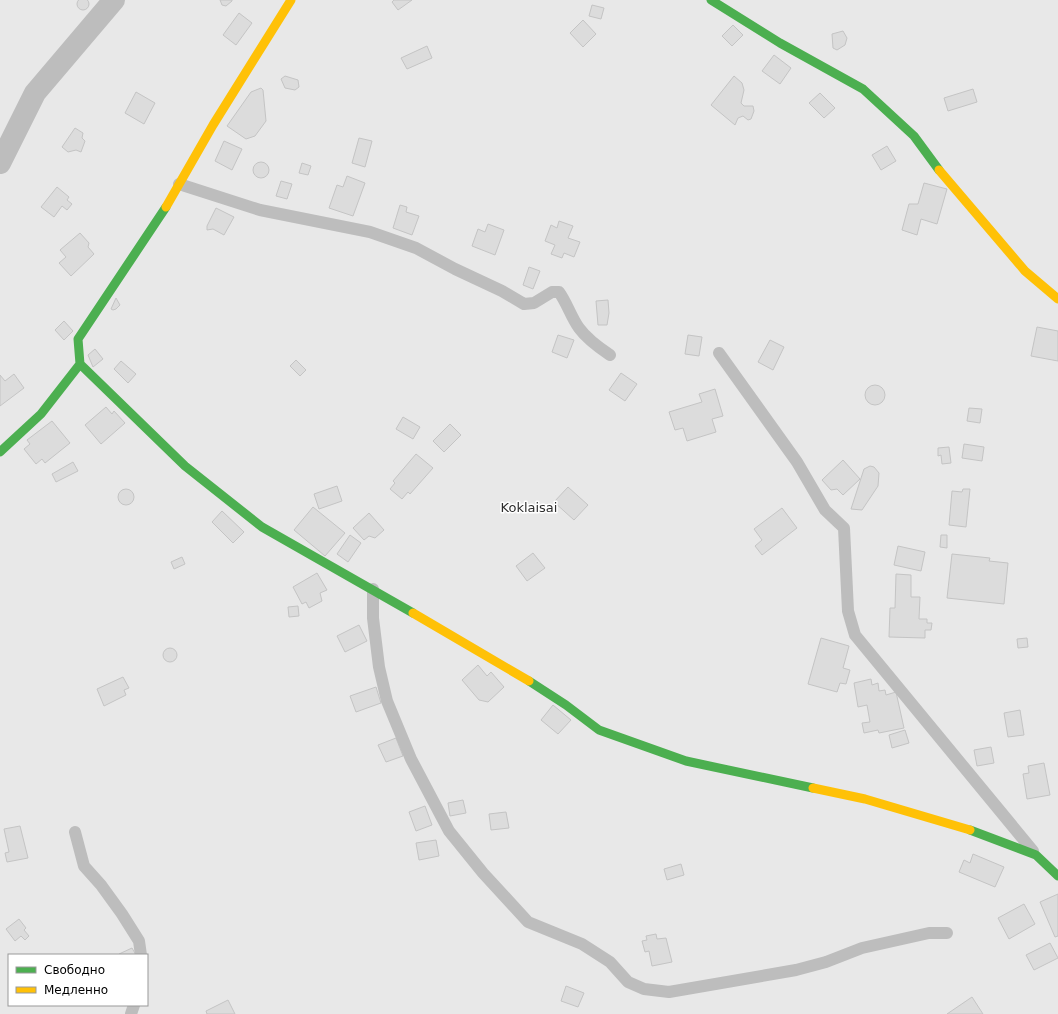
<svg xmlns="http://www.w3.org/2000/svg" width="1058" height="1014" viewBox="0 0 1058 1014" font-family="'DejaVu Sans',sans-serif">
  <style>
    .green { fill: #e8e8e8; fill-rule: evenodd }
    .building { fill: #dcdcdc; stroke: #c4c4c4 }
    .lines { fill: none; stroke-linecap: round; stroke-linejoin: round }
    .lane { stroke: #bdbdbd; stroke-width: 12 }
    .street { stroke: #bdbdbd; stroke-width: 22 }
    .fast { stroke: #4caf50; stroke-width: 9 }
    .slow { stroke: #ffc107; stroke-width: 9 }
    .labels { text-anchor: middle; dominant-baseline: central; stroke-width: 3; stroke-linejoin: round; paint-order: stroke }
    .park-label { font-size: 13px; fill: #2d2d2d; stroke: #fff }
  </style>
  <rect width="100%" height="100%" fill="#fff"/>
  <path class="green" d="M 0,0 L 1058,0 L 1058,1014 L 0,1014 ZM 9,955 L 147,955 L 147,1005 L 9,1005 Z"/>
  <path class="building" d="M77 4a6 6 0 1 1 12 0a6 6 0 1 1-12 0Z
    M 220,0 L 232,0 L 232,1 L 226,6 L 222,5 Z
    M 394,0 L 412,0 L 398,10 L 392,2 Z
    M 592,5 L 604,8 L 601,19 L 589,16 Z
    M 239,13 L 252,23 L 236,45 L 223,35 Z
    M 583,20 L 596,34 L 583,47 L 570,33 Z
    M 733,25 L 743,35 L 732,46 L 722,36 Z
    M 843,31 L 847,38 L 845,45 L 837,50 L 833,48 L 832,34 Z
    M 427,46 L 432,58 L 407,69 L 401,58 Z
    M 774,55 L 791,68 L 780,84 L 762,71 Z
    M 285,76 L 298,80 L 299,87 L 295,90 L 285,88 L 281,79 Z
    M 734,76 L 742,83 L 744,90 L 741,103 L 744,106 L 753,106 L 754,111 L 751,119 L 748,120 L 743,116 L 738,118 L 735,125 L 711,105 Z
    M 261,88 L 263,90 L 266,121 L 255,136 L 246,139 L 227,126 L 251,92 Z
    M 973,89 L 977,102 L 948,111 L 944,98 Z
    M 136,92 L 155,103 L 144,124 L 125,113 Z
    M 820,93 L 835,108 L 824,118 L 809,103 Z
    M 75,128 L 83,133 L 82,138 L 85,141 L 81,152 L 76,150 L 68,152 L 62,147 Z
    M 359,138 L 372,141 L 365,167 L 352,163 Z
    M 224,141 L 242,149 L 232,170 L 215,161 Z
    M 887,146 L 896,161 L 881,170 L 872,155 Z
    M253 170a8 8 0 1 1 16 0a8 8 0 1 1-16 0Z
    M 302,163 L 311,166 L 308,175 L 299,173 Z
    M 347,176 L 365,183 L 353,216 L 329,208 L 337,185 L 343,187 Z
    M 281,181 L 292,184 L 287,199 L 276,196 Z
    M 924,183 L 947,189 L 937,224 L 921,219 L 917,235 L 902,230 L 909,204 L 918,204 Z
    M 57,187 L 69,197 L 67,200 L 72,204 L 67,210 L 62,206 L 54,217 L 41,207 Z
    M 400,205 L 407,207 L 406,212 L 419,216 L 412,235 L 393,228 Z
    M 216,208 L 234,217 L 224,235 L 213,229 L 207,230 L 207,226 Z
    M 559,221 L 573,226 L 568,238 L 580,242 L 574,257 L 564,253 L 562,258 L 551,254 L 555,245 L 545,241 L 551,225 L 557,228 Z
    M 488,224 L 504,230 L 495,255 L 472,246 L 478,229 L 485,232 Z
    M 80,233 L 89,243 L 88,247 L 94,254 L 71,276 L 59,263 L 66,257 L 60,250 Z
    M 529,267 L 540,271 L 533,289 L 523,285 Z
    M 116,298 L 120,305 L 116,309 L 113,310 L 111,309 Z
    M 608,300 L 609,313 L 607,325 L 598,325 L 596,301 Z
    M 64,321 L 73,331 L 64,340 L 55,330 Z
    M 1037,327 L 1058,331 L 1058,361 L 1031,356 Z
    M 558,335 L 574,340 L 567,358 L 552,352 Z
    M 688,335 L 702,337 L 699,356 L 685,354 Z
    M 770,340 L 784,347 L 773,370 L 758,362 Z
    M 95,349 L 103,359 L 93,367 L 88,355 Z
    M 296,360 L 306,370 L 300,376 L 290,366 Z
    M 121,361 L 136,374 L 128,383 L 114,369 Z
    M 621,373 L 637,384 L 625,401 L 609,390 Z
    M 14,374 L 24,388 L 0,406 L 0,375 L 5,381 Z
    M865 395a10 10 0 1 1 20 0a10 10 0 1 1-20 0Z
    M 715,389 L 723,416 L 712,419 L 716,432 L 687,441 L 683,428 L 675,430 L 669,412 L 702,402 L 699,394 Z
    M 106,407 L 112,414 L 114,411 L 125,423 L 101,444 L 85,425 Z
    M 969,408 L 982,409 L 980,423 L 967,421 Z
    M 403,417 L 420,427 L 413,439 L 396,429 Z
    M 52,421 L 70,443 L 45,463 L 42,459 L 36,464 L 24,449 L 30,444 L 27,440 Z
    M 450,424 L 461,435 L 444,452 L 433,441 Z
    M 964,444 L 984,447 L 982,461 L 962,458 Z
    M 949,447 L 951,463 L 942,464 L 941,455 L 938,456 L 938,448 Z
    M 416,454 L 433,468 L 410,494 L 408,492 L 402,499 L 390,489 L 395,483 L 393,481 Z
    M 843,460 L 860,479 L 843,495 L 837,489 L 831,490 L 822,480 Z
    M 73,462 L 78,471 L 56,482 L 52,474 Z
    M 870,466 L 874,467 L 879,473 L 878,486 L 862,510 L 851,509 L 864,469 Z
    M 337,486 L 342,501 L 319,509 L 314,494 Z
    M 568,487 L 588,505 L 574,520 L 554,502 Z
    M 963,489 L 970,489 L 966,527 L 949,525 L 952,491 L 962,492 Z
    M118 497a8 8 0 1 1 16 0a8 8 0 1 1-16 0Z
    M 313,507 L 345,533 L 325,556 L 294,530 Z
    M 782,508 L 797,528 L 762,555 L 755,546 L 762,540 L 754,529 Z
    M 222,511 L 244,532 L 233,543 L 212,522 Z
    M 369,513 L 384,530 L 375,538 L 369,536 L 364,540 L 353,528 Z
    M 350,535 L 361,543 L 348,562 L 337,554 Z
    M 941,535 L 947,535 L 947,548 L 940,547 Z
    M 898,546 L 925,552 L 921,571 L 894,565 Z
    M 533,553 L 545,568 L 527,581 L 516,566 Z
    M 952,554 L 990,558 L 989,561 L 1008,563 L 1004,604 L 947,598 Z
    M 182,557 L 185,564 L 174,569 L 171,562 Z
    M 317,573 L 327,590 L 320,593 L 322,601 L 309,608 L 306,602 L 302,604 L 293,587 Z
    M 896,574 L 911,575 L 911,597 L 920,597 L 919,619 L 927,619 L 927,623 L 932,623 L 931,630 L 925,630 L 925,638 L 889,637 L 890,608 L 895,608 Z
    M 298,606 L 299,616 L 289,617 L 288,607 Z
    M 359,625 L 367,641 L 345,652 L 337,636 Z
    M 821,638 L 849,646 L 843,668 L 850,670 L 846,684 L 840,683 L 837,692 L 808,684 Z
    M 1027,638 L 1028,647 L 1018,648 L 1017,639 Z
    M163 655a7 7 0 1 1 14 0a7 7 0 1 1-14 0Z
    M 478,665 L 487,676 L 491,672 L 504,687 L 488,702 L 479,700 L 462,680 Z
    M 123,677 L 129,688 L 124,690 L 126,695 L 104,706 L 97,689 Z
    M 871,679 L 872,685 L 878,683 L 879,691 L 885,690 L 886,695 L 896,692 L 904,728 L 879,733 L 878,730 L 864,733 L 862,723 L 870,722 L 867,705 L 858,707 L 854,683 Z
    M 376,687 L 381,703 L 356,712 L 350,696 Z
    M 553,705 L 571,720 L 558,734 L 541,720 Z
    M 1020,710 L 1024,735 L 1008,737 L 1004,713 Z
    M 905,730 L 909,743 L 892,748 L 889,735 Z
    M 396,738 L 403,756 L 386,762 L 378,745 Z
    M 991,747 L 994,763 L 977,766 L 974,750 Z
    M 1044,763 L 1050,795 L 1027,799 L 1023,774 L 1029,773 L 1028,766 Z
    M 463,800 L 466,813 L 450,816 L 448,803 Z
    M 425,806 L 432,825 L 416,831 L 409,812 Z
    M 506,812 L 509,828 L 491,830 L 489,814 Z
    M 20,826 L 28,858 L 7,862 L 5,853 L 9,852 L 4,829 Z
    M 436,840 L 439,856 L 419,860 L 416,843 Z
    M 973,854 L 1004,867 L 995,887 L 959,872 L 964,860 L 970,863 Z
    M 681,864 L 684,875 L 667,880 L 664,869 Z
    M 1058,894 L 1058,936 L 1055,937 L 1040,902 Z
    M 1024,904 L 1035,924 L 1009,939 L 998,918 Z
    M 19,919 L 26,928 L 24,930 L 29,936 L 25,940 L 21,936 L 15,941 L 6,929 Z
    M 656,934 L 657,939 L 666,938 L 672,962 L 652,966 L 649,951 L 645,952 L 642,941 L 647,940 L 646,936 Z
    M 1050,943 L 1058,958 L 1034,970 L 1026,955 Z
    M 132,948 L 136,955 L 120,955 L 119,954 Z
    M 566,986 L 584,993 L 578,1007 L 561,1001 Z
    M 972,997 L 983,1014 L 947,1014 Z
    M 228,1000 L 235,1014 L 207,1014 L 206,1011 Z"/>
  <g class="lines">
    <path class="lane" d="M 179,184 L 260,210 L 370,232 L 416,248 L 455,269 L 502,291 L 524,304 L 534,303 L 552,292 L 559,292 C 567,303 571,317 579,328 C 587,339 598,347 610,355
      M 719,353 L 797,462 L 825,510 L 844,528 L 848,611 L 855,635 L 1033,851
      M 373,589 L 373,618 L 379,667 L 387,701 L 411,759 L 449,831 L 483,873 L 528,922 L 582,944 L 610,962 L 628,982 L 644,989 L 669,992 L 796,970 L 826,962 L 862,948 L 929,933 L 947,933
      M 75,832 L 84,866 L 101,885 L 122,914 L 139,941 L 141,955
      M 131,1014 L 134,1005"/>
    <path class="street" d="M 0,163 L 35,93 L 114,0"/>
    <path class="fast" d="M 711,0 L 780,43 L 863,89 L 914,136 L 939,170
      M 80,364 L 185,466 L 262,527 L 413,613
      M 0,452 L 41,414 L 80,364 L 78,339 L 166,207
      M 529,681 L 566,705 L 599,730 L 686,761 L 813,788
      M 970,830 L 1036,855 L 1058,876"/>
    <path class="slow" d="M 939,170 L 1025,271 L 1058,299
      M 166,207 L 213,125 L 291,0
      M 413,613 L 529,681
      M 813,788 L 865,799 L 970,830"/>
  </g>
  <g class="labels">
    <g class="park-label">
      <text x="529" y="507">Koklaisai</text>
    </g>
  </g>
  <rect x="8" y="954" width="140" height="52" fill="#ffffff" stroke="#999999"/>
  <rect x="16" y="967" width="20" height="6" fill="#4caf50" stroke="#999999"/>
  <text x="44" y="974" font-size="12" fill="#000000">Свободно</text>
  <rect x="16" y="987" width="20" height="6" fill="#ffc107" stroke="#999999"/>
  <text x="44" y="994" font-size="12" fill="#000000">Медленно</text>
</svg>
